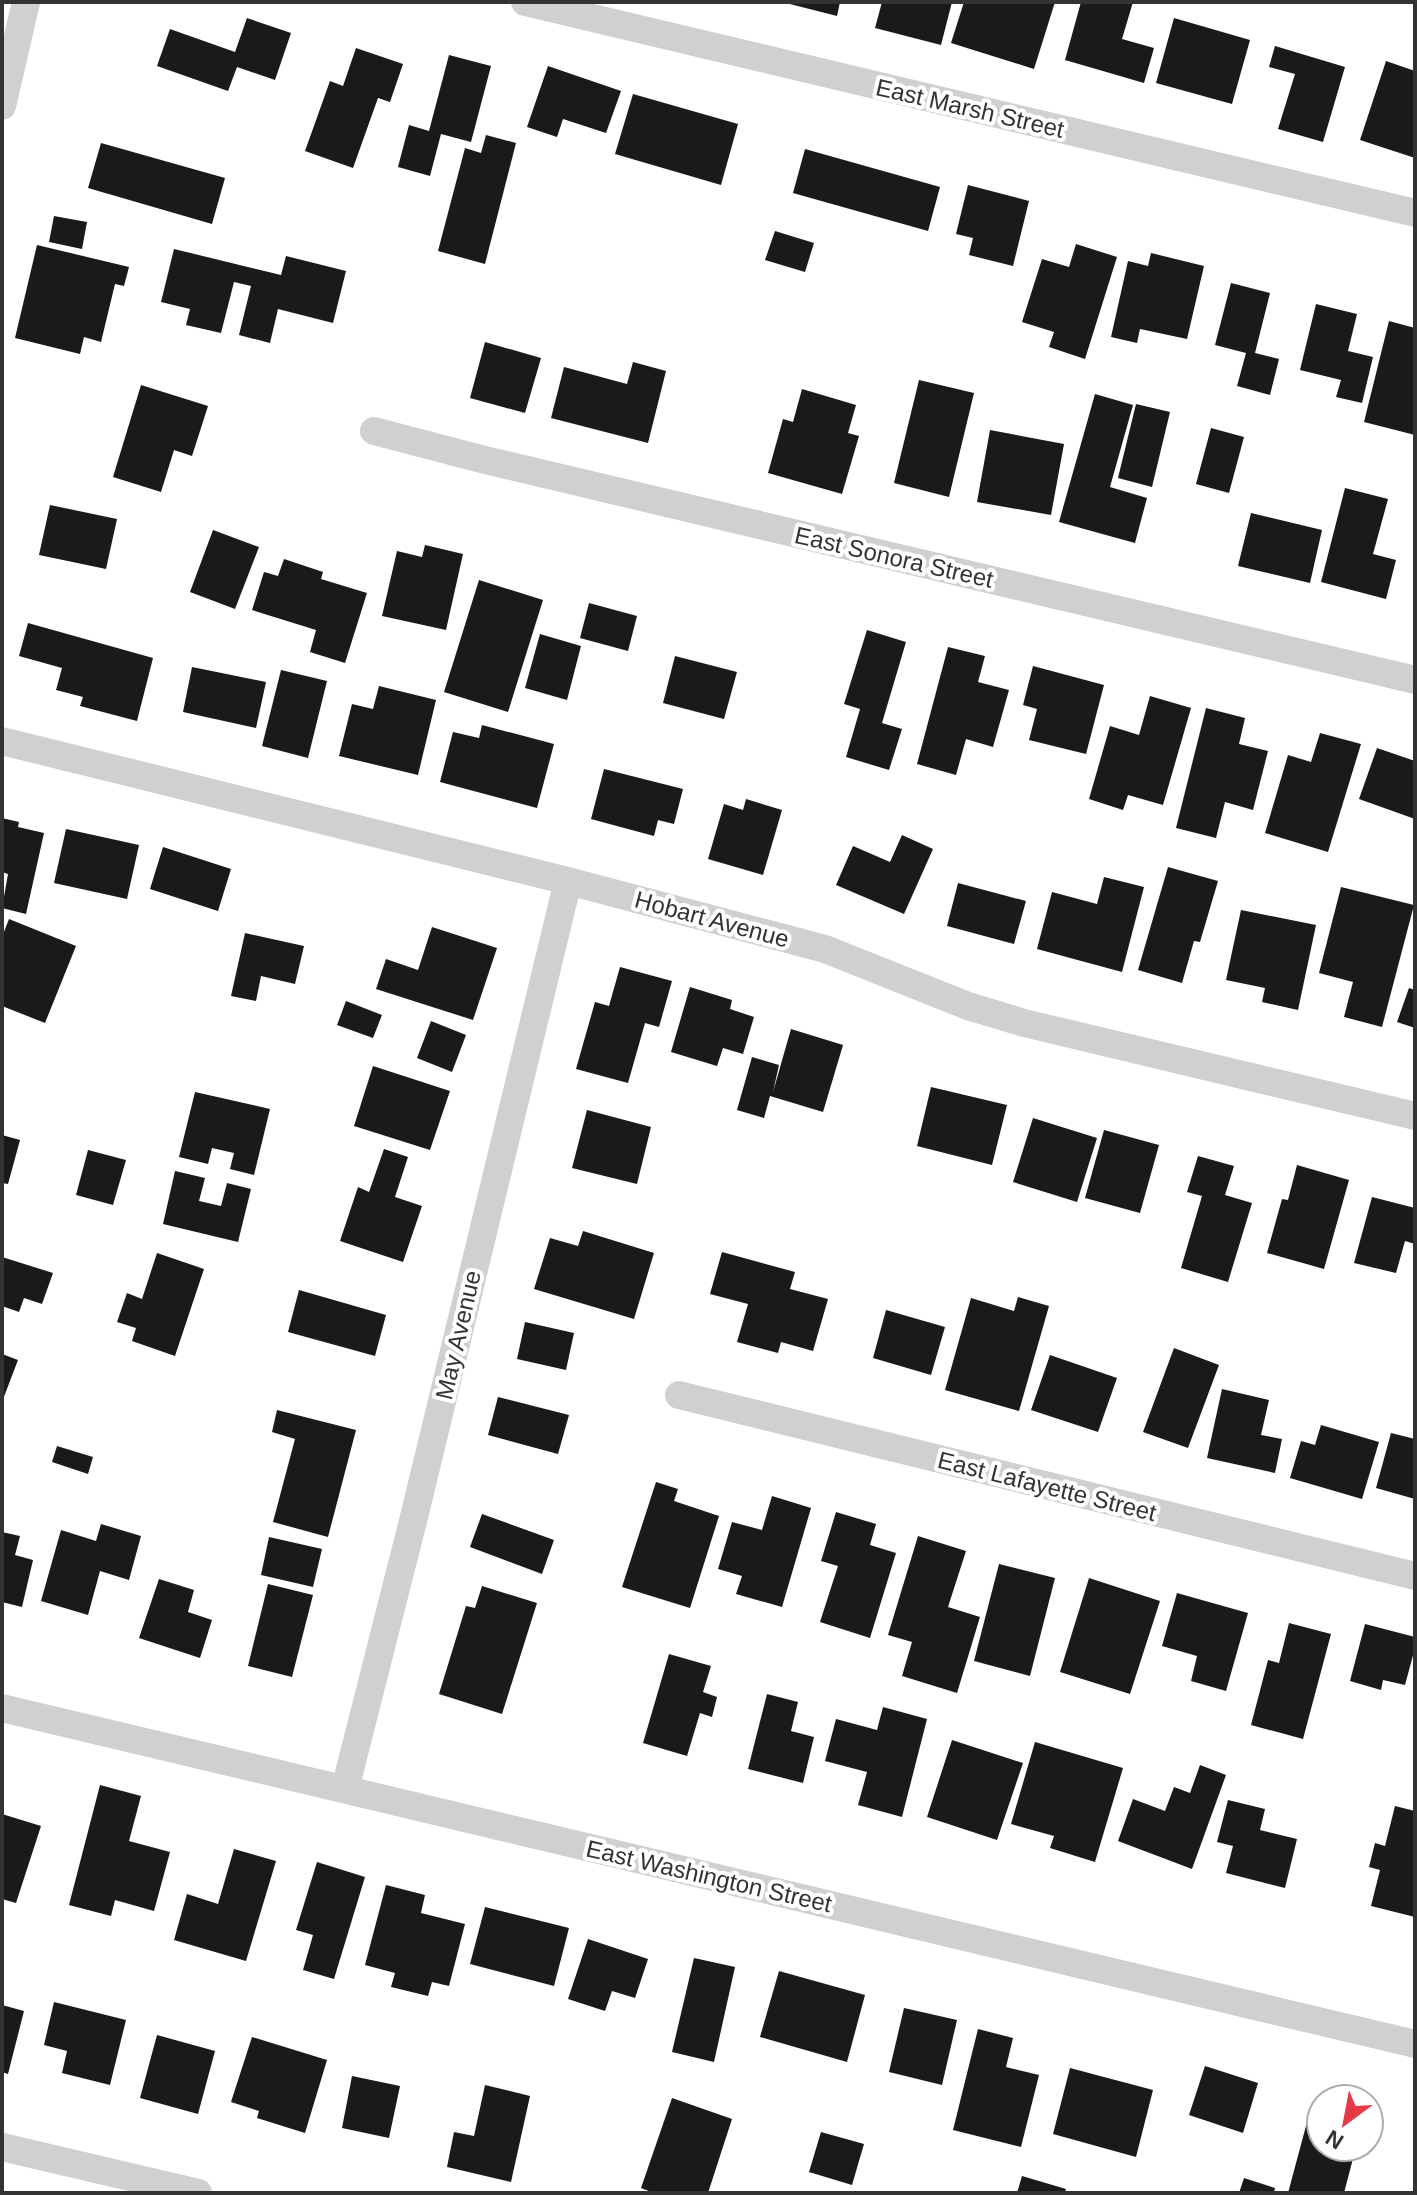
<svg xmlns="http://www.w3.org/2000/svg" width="1417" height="2195" viewBox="0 0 1417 2195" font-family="Arial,sans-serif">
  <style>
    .building { fill: #1a1a1a }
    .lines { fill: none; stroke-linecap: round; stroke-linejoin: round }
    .street { stroke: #d0d0d0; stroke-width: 28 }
    .labels { text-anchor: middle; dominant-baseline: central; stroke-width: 8; stroke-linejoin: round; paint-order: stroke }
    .street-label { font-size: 24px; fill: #333; stroke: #fff }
  </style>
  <rect width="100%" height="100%" fill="#fff"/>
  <path class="building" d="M 782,2 L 840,2 L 837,16 Z
    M 882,2 L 952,2 L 941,45 L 875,28 Z
    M 964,2 L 1055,2 L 1034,69 L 951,43 Z
    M 1081,2 L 1133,2 L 1122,39 L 1154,48 L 1144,83 L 1065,60 Z
    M 247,18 L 291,33 L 275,80 L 237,67 L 228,91 L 157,66 L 170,29 L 235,52 Z
    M 1174,18 L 1250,40 L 1232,104 L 1156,83 Z
    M 1275,46 L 1345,67 L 1323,142 L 1278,129 L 1295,74 L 1269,67 Z
    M 356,48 L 403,64 L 390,102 L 378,98 L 353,168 L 305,151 L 330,81 L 343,86 Z
    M 449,55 L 491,66 L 471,142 L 441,134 L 430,176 L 398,167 L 409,125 L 429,131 Z
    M 1386,61 L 1415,71 L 1415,158 L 1360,140 Z
    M 548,66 L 621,91 L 606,133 L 563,119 L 557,137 L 527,127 Z
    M 633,94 L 738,124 L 721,185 L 615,154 Z
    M 486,135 L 516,143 L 485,264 L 438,251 L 465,148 L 481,153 Z
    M 101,143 L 225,178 L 212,224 L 88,188 Z
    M 805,149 L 940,187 L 928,231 L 793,193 Z
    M 968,185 L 1029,201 L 1013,266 L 969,255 L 973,238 L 956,234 Z
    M 54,216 L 87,222 L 82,249 L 49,242 Z
    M 775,231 L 814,243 L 805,272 L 765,260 Z
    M 1076,244 L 1117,257 L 1085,359 L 1049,347 L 1054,332 L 1022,322 L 1042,259 L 1069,267 Z
    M 37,245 L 129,267 L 124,286 L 115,284 L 101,342 L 84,337 L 80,354 L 15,338 Z
    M 174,249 L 281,275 L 286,256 L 346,271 L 333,323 L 278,309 L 270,343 L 239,335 L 251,286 L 234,282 L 221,333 L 186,325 L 190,309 L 161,302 Z
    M 1151,253 L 1204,266 L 1187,339 L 1140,329 L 1137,343 L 1111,337 L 1128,261 L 1148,266 Z
    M 1231,283 L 1270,293 L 1255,353 L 1279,359 L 1270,395 L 1237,386 L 1246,353 L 1215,345 Z
    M 1316,304 L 1357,314 L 1348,351 L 1373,357 L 1362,403 L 1336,397 L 1341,380 L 1300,370 Z
    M 1389,321 L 1415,328 L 1415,435 L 1364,422 Z
    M 485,342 L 541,358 L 525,413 L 470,398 Z
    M 633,362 L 666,371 L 648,443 L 551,418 L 564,367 L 627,384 Z
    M 919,380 L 974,393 L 949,497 L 894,483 Z
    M 141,385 L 208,406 L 192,456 L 174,450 L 161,492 L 113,477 Z
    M 802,389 L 856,405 L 848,433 L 859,436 L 842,494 L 768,473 L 783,419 L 793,422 Z
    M 1095,394 L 1133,405 L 1110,487 L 1147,498 L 1135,543 L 1059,522 Z
    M 1136,404 L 1170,412 L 1152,487 L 1118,478 Z
    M 1211,428 L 1244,437 L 1229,493 L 1196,484 Z
    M 990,430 L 1064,444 L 1051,515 L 977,502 Z
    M 1345,488 L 1388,499 L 1373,554 L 1396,560 L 1386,599 L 1321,582 Z
    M 50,505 L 117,519 L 106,569 L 39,555 Z
    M 1251,513 L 1322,530 L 1310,583 L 1238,566 Z
    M 213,530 L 259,547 L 235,609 L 190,592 Z
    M 425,545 L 463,554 L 446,630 L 382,616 L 397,551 L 422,557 Z
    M 284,559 L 323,572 L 321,579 L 367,593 L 345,663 L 310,652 L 316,630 L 252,610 L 264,572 L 278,576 Z
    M 479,580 L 543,600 L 508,712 L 444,692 Z
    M 589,603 L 637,616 L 628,651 L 580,638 Z
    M 28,623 L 153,658 L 137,721 L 80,706 L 83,697 L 56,690 L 62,668 L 19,656 Z
    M 867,630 L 906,642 L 882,723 L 902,729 L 889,770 L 846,757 L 860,709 L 844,704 Z
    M 540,634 L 581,646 L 567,700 L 525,688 Z
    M 948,647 L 985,656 L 978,682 L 1009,690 L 993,747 L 966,739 L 956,775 L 917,764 Z
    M 675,656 L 737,672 L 724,719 L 663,703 Z
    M 1033,666 L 1104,685 L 1086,754 L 1029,740 L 1037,709 L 1023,705 Z
    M 192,667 L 266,682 L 256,728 L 183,712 Z
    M 281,670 L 327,681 L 308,758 L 262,746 Z
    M 379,686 L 436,700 L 418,775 L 339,756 L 352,704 L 373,709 Z
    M 1150,696 L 1191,708 L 1163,805 L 1128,795 L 1123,810 L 1089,799 L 1110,726 L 1139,735 Z
    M 1206,708 L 1245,718 L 1239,744 L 1268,751 L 1253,810 L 1225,802 L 1216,838 L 1176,828 Z
    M 482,725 L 554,744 L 537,808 L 440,782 L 453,732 L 479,738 Z
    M 1320,733 L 1361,744 L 1328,852 L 1265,833 L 1288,755 L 1311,762 Z
    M 1377,748 L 1415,761 L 1415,819 L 1359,799 Z
    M 604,769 L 683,789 L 674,824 L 658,820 L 654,836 L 591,819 Z
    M 746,799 L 782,810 L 763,875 L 708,859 L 724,804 L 743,810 Z
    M 2,818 L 19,822 L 18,827 L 44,833 L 26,914 L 2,908 L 8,874 L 2,872 Z
    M 66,829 L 139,845 L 127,899 L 54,883 Z
    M 902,835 L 933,849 L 904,914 L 836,885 L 853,846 L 890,862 Z
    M 163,847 L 231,869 L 218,911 L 150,889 Z
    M 1168,867 L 1218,881 L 1200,942 L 1194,941 L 1182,983 L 1138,970 Z
    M 1104,877 L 1144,887 L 1122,972 L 1037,949 L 1052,892 L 1097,904 Z
    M 958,883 L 1026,901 L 1014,944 L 947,926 Z
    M 1341,887 L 1414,905 L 1382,1027 L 1344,1017 L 1353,982 L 1319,973 Z
    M 1241,910 L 1316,925 L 1298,1010 L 1262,1002 L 1265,988 L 1226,980 Z
    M 9,919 L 76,946 L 45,1023 L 2,1006 L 2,937 Z
    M 432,927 L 497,948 L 473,1020 L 376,989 L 386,959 L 418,970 Z
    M 245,933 L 304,946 L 295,984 L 261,976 L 256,1001 L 231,996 Z
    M 620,967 L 672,981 L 659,1027 L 645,1023 L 628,1083 L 576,1069 L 595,1002 L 609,1006 Z
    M 690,987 L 732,1000 L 730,1009 L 754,1017 L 743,1054 L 723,1048 L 717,1066 L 671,1052 Z
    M 1409,988 L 1415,990 L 1415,1028 L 1397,1022 Z
    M 346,1001 L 382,1015 L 373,1038 L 337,1025 Z
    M 431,1021 L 466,1035 L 452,1072 L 417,1058 Z
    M 791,1029 L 843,1045 L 823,1112 L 770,1096 L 764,1118 L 737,1110 L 752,1057 L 779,1065 L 773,1092 Z
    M 373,1066 L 450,1091 L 430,1150 L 354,1126 Z
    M 931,1087 L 1007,1105 L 992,1165 L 917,1146 Z
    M 195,1092 L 270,1109 L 254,1175 L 230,1169 L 234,1153 L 212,1148 L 208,1164 L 179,1157 Z
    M 587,1110 L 651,1127 L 637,1184 L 572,1168 Z
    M 1033,1118 L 1097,1138 L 1077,1202 L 1013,1182 Z
    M 1104,1130 L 1159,1145 L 1140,1213 L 1085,1198 Z
    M 2,1135 L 20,1140 L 8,1184 L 2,1183 Z
    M 384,1149 L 408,1157 L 395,1197 L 422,1206 L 403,1262 L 340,1241 L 358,1187 L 369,1192 Z
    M 88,1150 L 126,1160 L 113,1205 L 76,1195 Z
    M 1198,1156 L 1234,1166 L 1225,1195 L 1252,1203 L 1228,1282 L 1181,1268 L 1202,1196 L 1187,1192 Z
    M 1297,1165 L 1349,1180 L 1324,1269 L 1267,1253 L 1282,1199 L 1288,1200 Z
    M 175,1171 L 205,1178 L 199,1201 L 221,1206 L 227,1183 L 251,1189 L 238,1242 L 163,1224 Z
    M 1372,1197 L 1415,1208 L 1415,1244 L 1405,1241 L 1396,1273 L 1354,1263 Z
    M 583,1231 L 654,1253 L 634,1319 L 534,1289 L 550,1238 L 578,1246 Z
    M 722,1252 L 795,1272 L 790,1289 L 828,1299 L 813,1351 L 781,1342 L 778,1353 L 737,1342 L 748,1304 L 710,1294 Z
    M 157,1253 L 204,1269 L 175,1356 L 132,1341 L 136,1328 L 117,1322 L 127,1293 L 142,1299 Z
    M 2,1257 L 53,1273 L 42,1304 L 24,1298 L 19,1312 L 2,1306 Z
    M 299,1290 L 386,1315 L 375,1356 L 288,1332 Z
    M 1018,1297 L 1049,1306 L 1019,1411 L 945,1390 L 971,1298 L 1014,1311 Z
    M 886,1310 L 945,1327 L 931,1375 L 873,1358 Z
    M 525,1322 L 574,1333 L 566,1370 L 517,1359 Z
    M 1174,1348 L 1219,1365 L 1188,1448 L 1143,1432 Z
    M 2,1354 L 18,1360 L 2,1402 Z
    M 1050,1355 L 1117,1378 L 1098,1432 L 1031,1410 Z
    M 1222,1389 L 1269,1400 L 1261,1435 L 1282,1439 L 1275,1473 L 1207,1458 Z
    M 498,1397 L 569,1415 L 558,1454 L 488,1435 Z
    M 277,1410 L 356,1430 L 328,1537 L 273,1522 L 295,1439 L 272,1432 Z
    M 1321,1425 L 1379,1442 L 1362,1499 L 1290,1478 L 1301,1441 L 1315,1445 Z
    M 1391,1433 L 1415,1439 L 1415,1499 L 1376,1488 Z
    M 57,1446 L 93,1457 L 88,1474 L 52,1462 Z
    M 656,1482 L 678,1489 L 674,1501 L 719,1516 L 690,1608 L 622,1587 Z
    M 772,1496 L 811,1508 L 782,1607 L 736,1594 L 742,1576 L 718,1569 L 732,1522 L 762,1530 Z
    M 836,1512 L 876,1524 L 870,1545 L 896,1553 L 870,1638 L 820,1622 L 838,1566 L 821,1561 Z
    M 482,1514 L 554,1540 L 542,1574 L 470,1547 Z
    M 101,1524 L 141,1536 L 129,1580 L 100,1571 L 88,1615 L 41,1601 L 61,1530 L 96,1541 Z
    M 2,1532 L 20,1536 L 15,1555 L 33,1560 L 22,1607 L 2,1602 Z
    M 918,1536 L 966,1551 L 948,1607 L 980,1617 L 957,1693 L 902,1676 L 912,1642 L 888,1635 Z
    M 269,1537 L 322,1549 L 313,1587 L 261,1575 Z
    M 999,1564 L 1055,1578 L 1030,1676 L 974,1661 Z
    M 1089,1578 L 1160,1601 L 1130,1694 L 1060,1672 Z
    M 159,1579 L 194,1590 L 188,1612 L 212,1620 L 200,1658 L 139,1638 Z
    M 268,1584 L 313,1595 L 292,1677 L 248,1666 Z
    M 482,1586 L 537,1603 L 502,1714 L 439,1694 L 466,1606 L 475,1608 Z
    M 1177,1593 L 1248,1613 L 1226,1691 L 1191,1681 L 1197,1656 L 1162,1646 Z
    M 1289,1623 L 1331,1634 L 1303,1739 L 1251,1725 L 1268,1660 L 1279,1663 Z
    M 1365,1624 L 1415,1637 L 1415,1648 L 1405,1685 L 1383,1680 L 1381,1690 L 1350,1681 Z
    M 669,1654 L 711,1666 L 703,1692 L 717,1697 L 712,1717 L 700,1713 L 687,1756 L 643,1743 Z
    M 767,1694 L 798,1702 L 791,1731 L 814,1737 L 803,1783 L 748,1769 Z
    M 883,1707 L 927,1719 L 902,1817 L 858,1805 L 867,1772 L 825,1761 L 836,1719 L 877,1730 Z
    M 952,1740 L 1023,1763 L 997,1840 L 927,1817 Z
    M 1035,1742 L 1123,1768 L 1095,1862 L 1050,1848 L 1054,1836 L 1011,1824 Z
    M 1200,1765 L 1226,1775 L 1192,1869 L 1118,1841 L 1133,1799 L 1165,1811 L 1174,1787 L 1190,1793 Z
    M 100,1785 L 141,1796 L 129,1841 L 170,1852 L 154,1911 L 115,1900 L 111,1916 L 69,1905 Z
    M 1228,1800 L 1265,1809 L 1260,1830 L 1297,1839 L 1285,1888 L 1226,1873 L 1233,1846 L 1217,1842 Z
    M 1395,1806 L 1415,1811 L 1415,1917 L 1371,1906 L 1380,1870 L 1369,1867 L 1375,1843 L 1385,1846 Z
    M 2,1814 L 41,1826 L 16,1903 L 2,1899 Z
    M 234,1849 L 276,1861 L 246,1961 L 174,1940 L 187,1894 L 218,1904 Z
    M 317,1862 L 365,1877 L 334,1979 L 303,1970 L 313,1935 L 296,1930 Z
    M 386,1885 L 425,1895 L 421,1913 L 465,1924 L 449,1986 L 432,1982 L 428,1996 L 391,1987 L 395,1973 L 365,1965 Z
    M 485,1907 L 569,1928 L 554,1986 L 470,1964 Z
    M 588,1939 L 648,1959 L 635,1998 L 612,1991 L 605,2011 L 568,1999 Z
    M 694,1958 L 735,1967 L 714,2062 L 672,2052 Z
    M 779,1971 L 865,1995 L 847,2062 L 760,2037 Z
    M 54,2002 L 126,2020 L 110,2085 L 62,2073 L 67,2051 L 44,2045 Z
    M 2,2005 L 24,2011 L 8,2074 L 2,2072 Z
    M 904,2008 L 957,2020 L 942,2085 L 889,2072 Z
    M 978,2029 L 1013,2038 L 1006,2067 L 1039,2075 L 1021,2147 L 953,2130 Z
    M 157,2035 L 215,2051 L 198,2114 L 140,2098 Z
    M 252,2037 L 327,2060 L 305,2133 L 257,2118 L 259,2111 L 231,2102 Z
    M 1205,2066 L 1258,2083 L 1243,2133 L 1189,2115 Z
    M 1070,2068 L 1153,2090 L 1136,2157 L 1053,2134 Z
    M 352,2076 L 400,2086 L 389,2138 L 342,2128 Z
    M 485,2085 L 530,2096 L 511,2182 L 447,2167 L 454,2132 L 474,2136 Z
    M 672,2098 L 732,2119 L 708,2193 L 654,2193 L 641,2188 Z
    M 1310,2111 L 1321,2114 L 1321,2147 L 1356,2147 L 1344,2193 L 1288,2193 Z
    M 821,2132 L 864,2144 L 852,2185 L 809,2172 Z
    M 1022,2176 L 1066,2189 L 1065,2193 L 1017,2193 Z
    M 1244,2178 L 1275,2188 L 1274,2193 L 1239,2193 Z"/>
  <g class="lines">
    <path class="street" d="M 525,2 L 1415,213
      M 2,106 L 26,2
      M 374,431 L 485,460 L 1415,680
      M 2,741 L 568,881 L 825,949 L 968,1006 L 1024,1023 L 1415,1116
      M 679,1395 L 1415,1576
      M 2,1708 L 1415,2044
      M 345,1789 L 414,1517 L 568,881
      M 2,2147 L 198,2193"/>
  </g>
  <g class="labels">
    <g class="street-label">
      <text transform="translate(970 108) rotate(13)">East Marsh Street</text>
      <text transform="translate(894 557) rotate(13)">East Sonora Street</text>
      <text transform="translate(712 919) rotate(15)">Hobart Avenue</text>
      <text transform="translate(458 1335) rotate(-77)">May Avenue</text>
      <text transform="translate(1047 1486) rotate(14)">East Lafayette Street</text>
      <text transform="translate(709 1876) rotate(13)">East Washington Street</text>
    </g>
  </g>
  <rect width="1417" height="2195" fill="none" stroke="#333333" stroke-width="8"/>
  <g transform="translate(1345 2123) rotate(212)"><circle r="38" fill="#ffffff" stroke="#adadad" stroke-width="2"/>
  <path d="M0-6L14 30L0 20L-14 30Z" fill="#e63946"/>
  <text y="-12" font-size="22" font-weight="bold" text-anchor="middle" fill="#333333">N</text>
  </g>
</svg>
